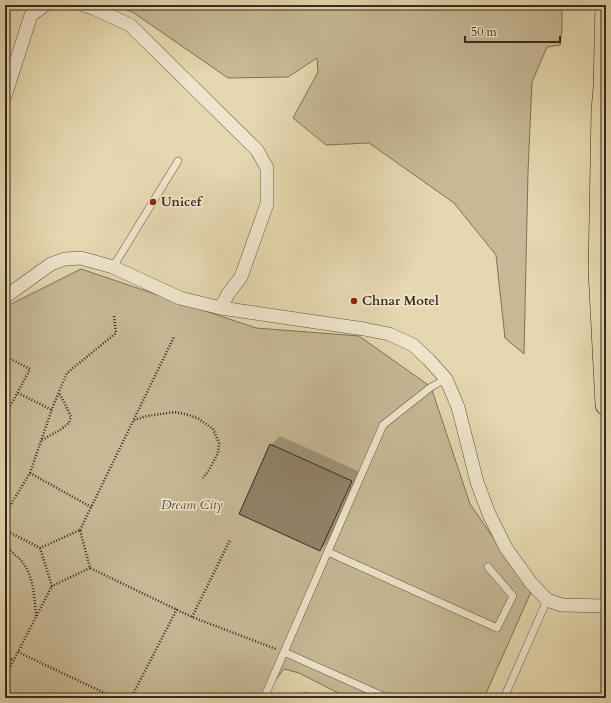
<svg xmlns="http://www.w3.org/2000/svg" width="611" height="703" viewBox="0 0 611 703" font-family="Cardo,serif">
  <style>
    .green { fill: #c7b996; stroke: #7e715a }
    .shadow { fill: #0003 }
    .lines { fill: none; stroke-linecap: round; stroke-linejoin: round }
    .stream { stroke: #7c6e58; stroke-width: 4 }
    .building { fill: #918369; stroke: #36291e }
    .service-casing { stroke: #625442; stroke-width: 8 }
    .minor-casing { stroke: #625442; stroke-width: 14 }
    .primary-casing { stroke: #36291e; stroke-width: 22 }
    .path { stroke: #36291e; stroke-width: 2.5; stroke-dasharray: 1 2; stroke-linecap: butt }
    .service { stroke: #eee5cb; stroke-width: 7 }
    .minor { stroke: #eee5cb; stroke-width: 13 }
    .primary { stroke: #e5d7af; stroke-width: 21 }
    .poi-dot { fill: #8f2418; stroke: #eee5cb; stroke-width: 1.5 }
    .labels { text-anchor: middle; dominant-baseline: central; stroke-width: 3.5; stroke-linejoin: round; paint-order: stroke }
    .poi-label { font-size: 13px; font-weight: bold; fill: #36291e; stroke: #eee5cb; text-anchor: start }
    .park-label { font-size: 13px; font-style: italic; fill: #5a4d3c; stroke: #eee5cb }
  </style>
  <rect width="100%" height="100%" fill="#e5d7af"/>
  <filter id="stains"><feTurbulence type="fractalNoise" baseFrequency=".005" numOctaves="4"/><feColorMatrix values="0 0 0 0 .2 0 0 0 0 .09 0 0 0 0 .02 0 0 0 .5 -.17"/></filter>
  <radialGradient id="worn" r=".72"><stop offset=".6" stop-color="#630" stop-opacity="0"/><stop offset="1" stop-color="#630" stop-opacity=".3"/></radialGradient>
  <path class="green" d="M 116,5 L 562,5 L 562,30 L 560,45 L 547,47 L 532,82 L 528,172 L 524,354 L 505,338 L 496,255 L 454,203 L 369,143 L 326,145 L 293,118 L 318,72 L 317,58 L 288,77 L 228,78 L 134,13 Z
    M 81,269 L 256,328 L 359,336 L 431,387 L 470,504 L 531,592 L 484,698 L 348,698 L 299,673 L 284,669 L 270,687 L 265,698 L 5,698 L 5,309 L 11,304 Z"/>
  <path class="shadow" d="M 280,436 L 360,472 L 329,541 L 320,550 L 271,445 Z"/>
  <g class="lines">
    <path class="stream" d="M 523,5 L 531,6 L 578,5"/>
  </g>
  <path class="building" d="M 270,444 L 352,481 L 320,551 L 239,514 Z"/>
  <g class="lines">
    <g class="service-casing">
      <path id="service" d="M 113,267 L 178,161
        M 328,552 L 497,628 L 513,596 L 488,567
        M 284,652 L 387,698
        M 306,696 L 312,698
        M 264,698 L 383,425 L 431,387 L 446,379
        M 504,698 L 547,600"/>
    </g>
    <g class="minor-casing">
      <path id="minor" d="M 83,5 L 93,8 L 130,25 L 257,150 L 267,168 L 267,204 L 241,277 L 228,294 L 221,308
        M 5,96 L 31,15 L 45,5
        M 5,297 L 51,264 L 65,259 L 81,258 L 113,267 L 180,298 L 221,308 L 364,329 L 389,334 L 413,345 L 429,360 L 446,379 L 458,407 L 477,482 L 489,514 L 506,548 L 531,583 L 547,600 L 562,605 L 606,606"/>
    </g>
    <g class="primary-casing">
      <path id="primary" d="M 606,5 L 604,88 L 602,110 L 599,271 L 606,405"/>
    </g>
    <path class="path" d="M 5,356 L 30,369 L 5,416
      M 18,393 L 52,410
      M 134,420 L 147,416 L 175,412 L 189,415 L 199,419 L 213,429 L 219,443 L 218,453 L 209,470 L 203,478
      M 42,440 L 60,430 L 69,423 L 71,417 L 64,402 L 59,393
      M 30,473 L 53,406 L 67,373 L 116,333 L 114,316
      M 5,514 L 30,473 L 91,507
      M 5,530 L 40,548 L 80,530 L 90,568 L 192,617 L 276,649
      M 80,530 L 174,337
      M 5,548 C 9,549 12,552 15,555 C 34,569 34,595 36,616
      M 40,548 L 52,586 L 90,568
      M 192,617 L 230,540
      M 18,652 L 115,698
      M 5,660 L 14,659
      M 5,677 L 52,586
      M 131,698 L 177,609"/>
    <use href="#service" class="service"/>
    <use href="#minor" class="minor"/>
    <use href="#primary" class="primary"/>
  </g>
  <g class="poi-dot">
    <circle cx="153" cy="202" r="4"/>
    <circle cx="354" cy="301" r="4"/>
  </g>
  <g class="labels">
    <g class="poi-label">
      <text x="161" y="202">Unicef</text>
      <text x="362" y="301">Chnar Motel</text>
    </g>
    <g class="park-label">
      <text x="192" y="505">Dream City</text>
    </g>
  </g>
  <rect width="611" height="703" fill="none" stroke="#e5d7af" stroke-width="20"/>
  <rect x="6" y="6" width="599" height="691" fill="none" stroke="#36291e" stroke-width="2"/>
  <rect x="10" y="10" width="591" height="683" fill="none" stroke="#36291e"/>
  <path d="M465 36v6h95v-6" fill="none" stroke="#36291e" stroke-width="2"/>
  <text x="471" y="36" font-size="12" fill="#36291e" stroke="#eee5cb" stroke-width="3" paint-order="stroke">50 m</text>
  <rect width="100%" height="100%" filter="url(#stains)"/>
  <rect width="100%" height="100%" fill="url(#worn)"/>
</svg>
